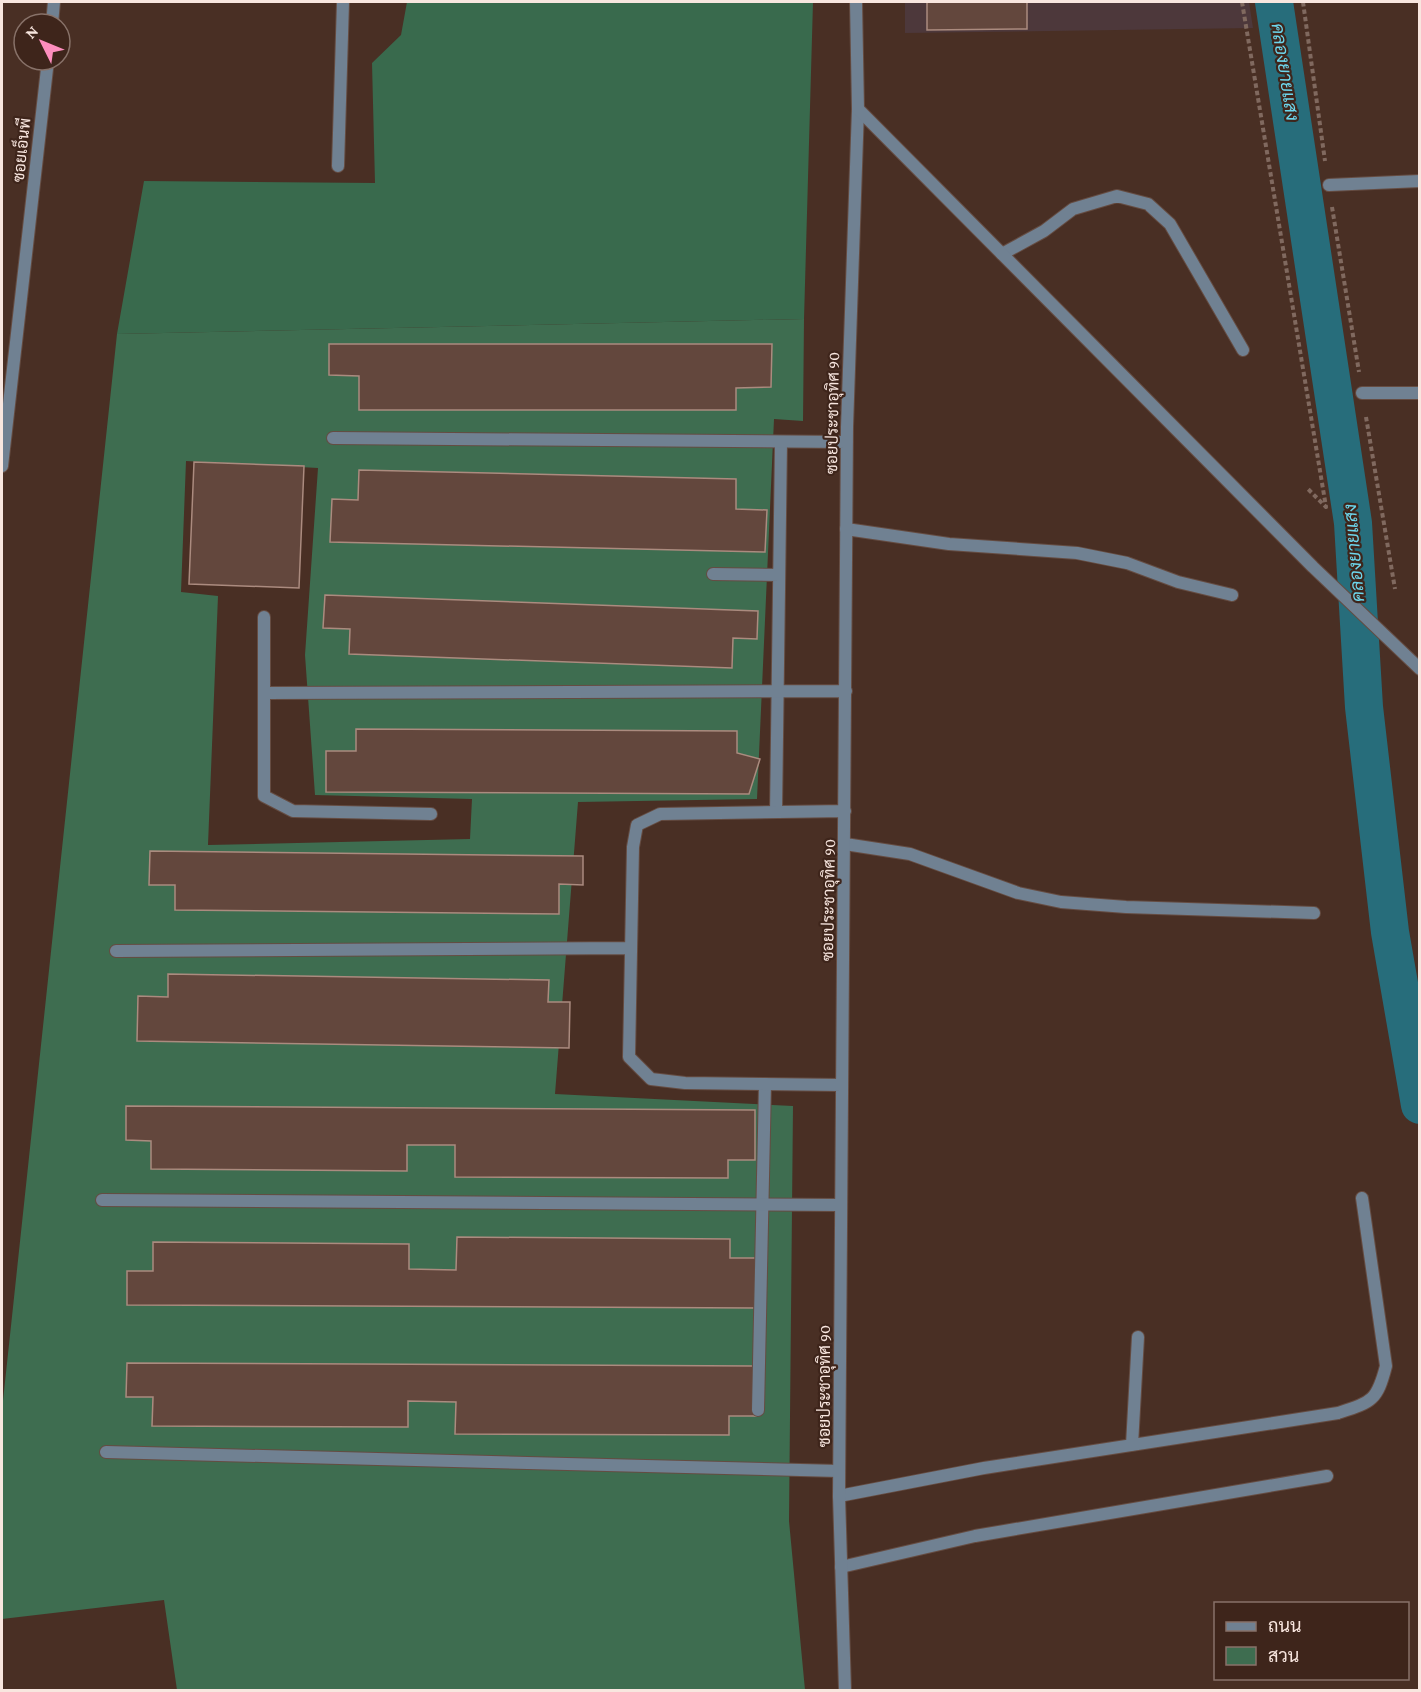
<svg xmlns="http://www.w3.org/2000/svg" width="1421" height="1692" font-family="'Crimson Pro',Sarabun,serif">
<rect width="100%" height="100%" fill="#492f24"/>
<!-- commercial -->
<path fill="#4d383b" d="M905,2h344l4,26 -348,5z"/>
<!-- green -->
<path fill="#3e6d50" fill-rule="evenodd" d="M804,319l-1,102 -29,-2 -17,380 -179,3 -23,292 238,12 -4,415 16,169h-628l-13,-90 -162,19v-209l115,-1076zM186,461l132,7 -13,187 10,140 157,4 -2,40 -262,6 10,-249 -37,-4z"/>
<!-- forest -->
<path fill="#396a4d" d="M407,2h406l-9,317 -687,15 27,-153 231,2 -3,-120 29,-28z"/>
<g fill="none" stroke-linecap="round" stroke-linejoin="round">
<!-- canal -->
<path stroke="#276d7b" stroke-width="38" d="M1274,2l79,521 11,184 26,225 30,173"/>
</g>
<!-- building -->
<path fill="#63473d" stroke="#ab8b7f" stroke-width="1.5" d="M927,2h100v27l-100,1z
M329,344h443l-1,43 -35,1v22h-377v-34l-30,-1z
M194,462l110,4 -5,122 -110,-4z
M359,470l377,9v30l31,1 -2,42 -435,-10 2,-43 26,1z
M325,595l433,16 -1,28 -24,-1 -1,30 -383,-14 1,-25 -27,-1z
M356,729l381,2v22l23,6 -11,35 -423,-2v-41h30z
M150,851l433,5v29l-24,-1v30l-384,-4v-25h-26z
M168,974l381,6 -1,22h22l-1,46 -432,-7 1,-45 30,1z
M126,1106l629,4v50h-27v18l-273,-1v-32h-48v26l-256,-2v-28l-25,-1z
M457,1237l273,2v19h27l-1,50 -629,-3v-34h26v-29l256,2v25l47,1z
M127,1363l629,3v50h-27v19l-274,-1 1,-32 -48,-1v26l-256,-1 1,-29h-27z"/>
<g fill="none" stroke-linecap="round" stroke-linejoin="round">
<defs>
<path id="service" d="M1002,254l42,-23 29,-22 44,-13 31,8 22,20 73,126
M846,529l103,15 128,9 50,10 51,19 54,13
M713,574l66,1
M776,812l5,-370
M845,844l65,10 108,39 43,9 65,5 188,6
M758,1410l7,-326
M1132,1445l6,-108
M106,1452l733,19
M839,1496l145,-28 354,-55c34,-11 39,-12 48,-47l-24,-168
M841,1567l134,-31 352,-60"/>
<path id="minor" d="M52,24l2,-22
M338,166l5,-164
M1329,185l91,-4
M1362,393h58
M333,438l514,4
M2,466l46,-406
M264,617v179l29,15 138,3
M264,693l582,-2
M116,951l515,-3
M842,1085l-157,-2 -34,-4 -22,-22 4,-210 4,-22 23,-11 185,-3
M102,1200l739,5
M845,1690l-6,-194 8,-1069 11,-318"/>
<path id="tertiary" d="M856,2l2,107 455,458 107,102"/>
</defs>
<!-- service casing -->
<use href="#service" stroke="#654c42" stroke-width="14"/>
<!-- minor casing -->
<use href="#minor" stroke="#654c42" stroke-width="14"/>
<!-- tertiary casing -->
<use href="#tertiary" stroke="#654c42" stroke-width="14"/>
<!-- path -->
<path stroke="#80695f" stroke-width="4" stroke-dasharray="4.5 3" stroke-linecap="butt" d="M1242,2l84,505 -19,-19
M1303,2l22,159
M1332,207l27,165
M1366,417l29,172"/>
<!-- service -->
<use href="#service" stroke="#708192" stroke-width="12"/>
<!-- minor -->
<use href="#minor" stroke="#708192" stroke-width="12"/>
<!-- tertiary -->
<use href="#tertiary" stroke="#708192" stroke-width="12"/>
</g>
<g text-anchor="middle" stroke-width="4.5" stroke-linejoin="round" paint-order="stroke">
<!-- street labels -->
<g font-size="16" fill="#f8e6df" stroke="#3e251b">
<text transform="translate(21 150) rotate(-84)" y="6">ซอยเอ็นพี</text>
<text transform="translate(832 413) rotate(-89)" y="6">ซอยประชาอุทิศ 90</text>
<text transform="translate(828 900) rotate(-89)" y="6">ซอยประชาอุทิศ 90</text>
<text transform="translate(824 1386) rotate(-90)" y="6">ซอยประชาอุทิศ 90</text>
</g>
<!-- water labels -->
<g font-size="18" font-style="italic" fill="#6dd6ec" stroke="#3e251b">
<text transform="translate(1285 72) rotate(81)" y="6">คลองยายแสง</text>
<text transform="translate(1354 553) rotate(-95)" y="6">คลองยายแสง</text>
</g>
</g>
<!-- border -->
<rect width="1421" height="1692" fill="none" stroke="#f8e6df" stroke-width="6"/>
<!-- legend -->
<rect x="1214" y="1602" width="195" height="78" fill="#3e251b" stroke="#887269" stroke-width="1.5"/>
<rect x="1226" y="1622" width="30" height="9" fill="#708192" stroke="#887269" stroke-width="1.5"/>
<text x="1268" y="1632" font-size="18" fill="#f8e6df">ถนน</text>
<rect x="1226" y="1647" width="30" height="18" fill="#3e6d50" stroke="#887269" stroke-width="1.5"/>
<text x="1268" y="1662" font-size="18" fill="#f8e6df">สวน</text>
<!-- north arrow -->
<g transform="translate(42 42) rotate(313)"><circle r="28" fill="#3e251b" stroke="#887269" stroke-width="1.5"/>
<path d="M0-4.5L10 22L0 15L-10 22Z" fill="#fd8ebe"/>
<text y="-9" font-size="16" font-weight="bold" text-anchor="middle" fill="#f8e6df">N</text>
</g>
</svg>
